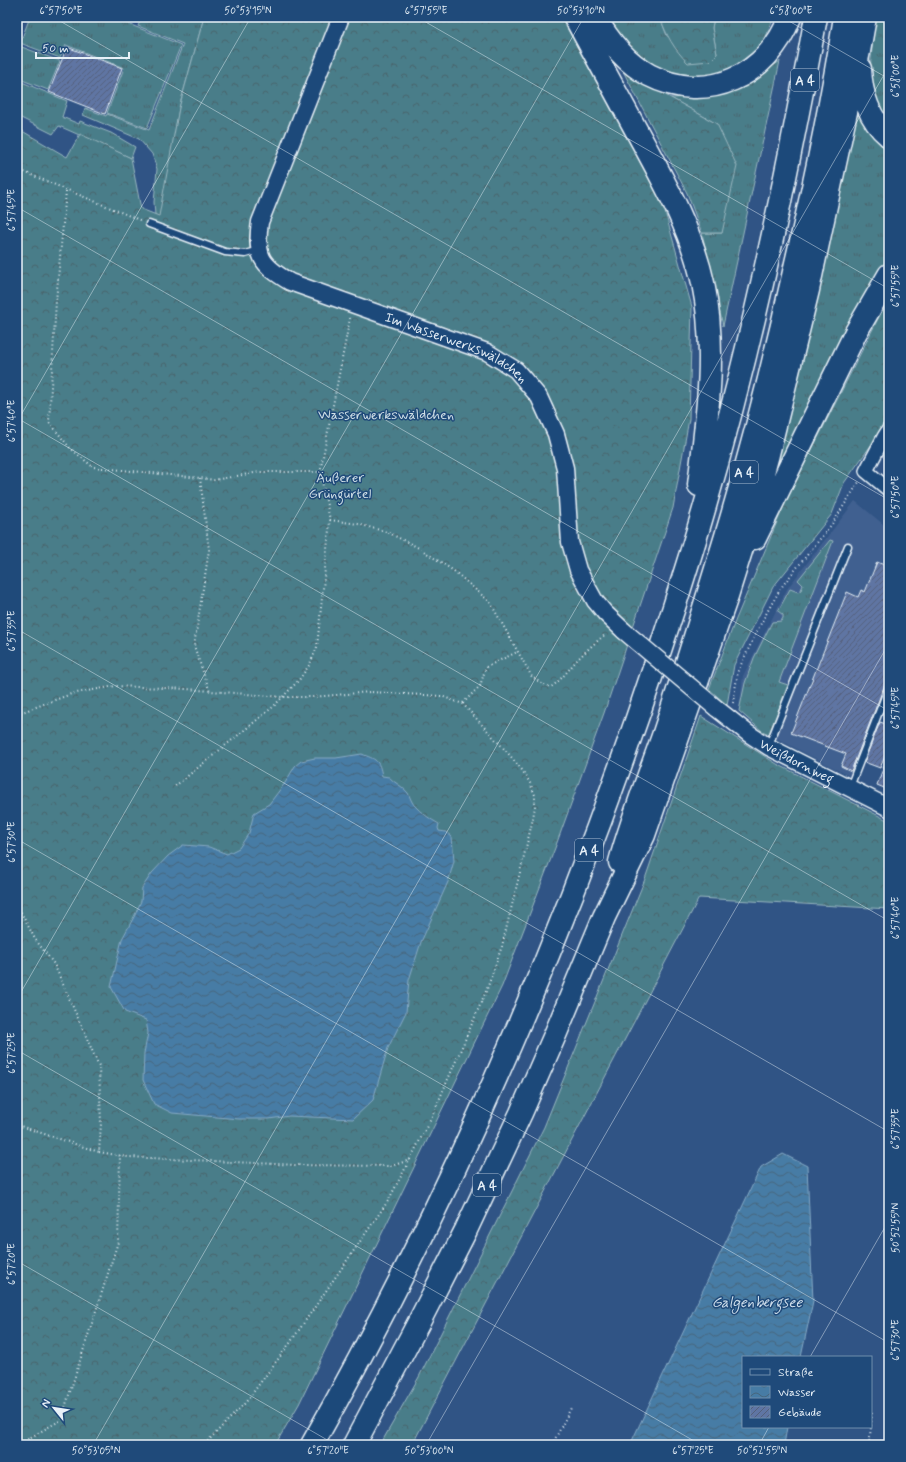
<svg xmlns="http://www.w3.org/2000/svg" width="906" height="1462" font-family="Mynerve,sans-serif">
<defs>
<pattern id="grass-tufts" width="24" height="20" patternUnits="userSpaceOnUse"><rect width="24" height="20" fill="#4a7d89"/><path d="M3 7l-1-3M5 7V3M7 7l1-3M15 17l-1-3M17 17v-4M19 17l1-3" fill="none" stroke="#48656d"/></pattern>
<pattern id="forest-crowns" width="20" height="18" patternUnits="userSpaceOnUse"><rect width="20" height="18" fill="#4a7d89"/><path d="M2 6a3 3 0 1 1 6 0M12 15a3 3 0 1 1 6 0" fill="none" stroke="#48656d"/></pattern>
<pattern id="water-waves" width="16" height="10" patternUnits="userSpaceOnUse"><rect width="16" height="10" fill="#477ca5"/><path d="M0 5q4-4 8 0t8 0" fill="none" stroke="#47657c"/></pattern>
<pattern id="building-hatch" width="6" height="6" patternUnits="userSpaceOnUse"><rect width="6" height="6" fill="#5f75a3"/><path d="M-1 1l2-2M0 6l6-6M5 7l2-2" fill="none" stroke="#54617b"/></pattern>
</defs>
<rect width="100%" height="100%" fill="#305485"/>
<filter id="ink" filterUnits="userSpaceOnUse"><feTurbulence type="fractalNoise" baseFrequency=".025" numOctaves="2"/><feDisplacementMap in="SourceGraphic" scale="8" xChannelSelector="R" yChannelSelector="G"/><feConvolveMatrix kernelMatrix="1 2 1 2 8 2 1 2 1" color-interpolation-filters="sRGB"/></filter>
<g filter="url(#ink)">
<!-- built -->
<path fill="#416190" d="M855,501l34,28v169l-32,82 -95,-49 -23,-20 4,-35 44,-87z"/>
<!-- grass -->
<path fill="url(#grass-tufts)" stroke="#99b7c0" d="M30,17h81l70,28 -34,83 -40,-15 17,-45 -58,-23 -6,13 -40,-15z
M142,17h62l-25,91 -19,109 -5,-2 -1,-13 3,-33 -5,-15 -13,-15 -56,-24 2,-7 21,8 1,-2 42,16 34,-86 -45,-18z
M607,17h53l7,19 50,18 -5,-26 2,-11h60l-11,27 -28,22 -20,8 -30,3 -33,-13 -32,-26z
M875,17h14v106l-10,-15 -10,-28z
M19,46l41,15 -12,29 -31,-12v-26z
M780,61l-57,265 -21,-93h20l-5,-109 -46,-26 35,-2 39,-10z
M17,80l50,21 -5,16 17,7 1,-3 31,12 24,14 -4,11 -72,-32 -6,8 -36,-18z
M857,107l8,20 19,17 5,3v109l-40,65 -68,141h-5z
M830,540l3,1 -54,141 9,3 -19,49 -7,-3 -23,-20 6,-28 9,-25 18,-36 9,-1 2,-3v-3l-5,-4 12,-22 8,3 3,-2 2,-5 -5,-5z"/>
<!-- forest -->
<path fill="url(#forest-crowns)" stroke="#99b7c0" d="M204,17h357l102,188 29,102 -3,112 -16,89 -69,205 -49,135 -53,138 -203,418 -24,41h-258v-1317l50,29 13,-23 51,24 10,51 18,7 20,-108z
M660,17h54l-2,11 5,26 -7,7 -22,2c-14,-14 -22,-28 -28,-46z
M623,71l94,53 20,42 -15,67h-20l-15,-40z
M889,297v123l-45,63 -12,31 -59,73 -39,78 -7,40 -18,-16 27,-70 49,-116z
M701,716l76,48 112,57v88l-190,-11 -287,547h-32l39,-68 125,-250 101,-248z"/>
<!-- water -->
<path fill="url(#water-waves)" stroke="#87abc6" d="M362,754c14,6 17,5 20,22l7,1c5,6 14,9 19,16 2,4 3,8 6,12 7,8 16,14 25,19l-1,4 1,3 7,1 6,5 2,24 -6,21 -27,60 -12,38 -3,32 -18,36 -15,52 -20,19 -64,-3 -20,3h-30l-67,-6 -18,-9 -11,-24 1,-27 4,-20 -2,-13 -21,-8 -14,-25 11,-48 13,-24 6,-14 1,-13 10,-15 16,-17 15,-11 26,2 18,7 12,-6 10,-15 5,-20 15,-9 16,-21 10,-17 6,-5 14,-3h21z
M783,1154l24,12 6,135 -12,56h-58v70h44l-3,18h-154l131,-278z"/>
<!-- building -->
<path fill="url(#building-hatch)" stroke="#e8f1f8" d="M67,47l55,21 -17,46 -56,-22z
M877,562l12,5v107l-38,97 -10,-5 5,-12 -55,-21 56,-141 11,5 3,-7 4,2z
M880,722l9,3v22l-9,21 -16,-6z
M888,755h1v35l-12,-5z"/>
<g fill="none" stroke-linecap="round" stroke-linejoin="round">
<defs>
<path id="service" d="M149,224l76,28 20,2 14,-4
M769,745l79,-199
M850,787l39,-101
M885,805l4,-11"/>
<path id="minor" d="M889,429l-5,8 -18,34 23,19"/>
<g id="tertiary">
<path id="s1" d="M341,17l-81,205c-5,34 1,43 30,60l197,70 29,18 23,27 17,37 9,34 5,74 8,28 17,31 10,12 19,18"/>
<path id="s2" d="M716,708l33,26 20,13 120,61"/>
</g>
<path id="motorway" d="M575,17c22,41 44,82 66,122 25,46 51,93 62,144 14,67 4,135 -4,202
M595,17c13,23 30,45 54,58 58,30 119,1 141,-58
M860,69c1,24 9,51 29,67
M755,538l101,-206 33,-57
M620,862c12,-43 29,-86 44,-129 22,-65 42,-131 62,-197 27,-90 50,-181 70,-273 19,-81 36,-163 49,-246
M312,1445c159,-282 284,-583 379,-892 54,-176 92,-356 125,-536
M354,1445l66,-125 46,-90 55,-117 34,-78 49,-118 40,-82 81,-233 21,-67 22,-81 40,-164 51,-239 6,-34"/>
</defs>
<!-- service casing -->
<use href="#service" stroke="#e8f1f8" stroke-width="9"/>
<!-- minor casing -->
<use href="#minor" stroke="#e8f1f8" stroke-width="16"/>
<!-- tertiary casing -->
<use href="#tertiary" stroke="#e8f1f8" stroke-width="19"/>
<!-- motorway casing -->
<use href="#motorway" stroke="#e8f1f8" stroke-width="25"/>
<!-- path -->
<path stroke="#e8f1f8" stroke-width="2" stroke-dasharray="1 3" stroke-linecap="butt" d="M17,169l125,52
M66,191l-10,110 -7,121 21,26 23,19 107,11 14,2 46,-8h60l10,48 -13,127 -7,17 -11,16 -26,27 -99,80
M320,472l30,-154
M200,478l9,72 -15,96 16,46
M330,520l28,4 29,8 32,16 35,23 36,31 42,75 12,8 7,2c12,-8 19,-20 29,-30 8,-8 17,-16 26,-23
M463,703l17,-17 6,-19 31,-15
M733,703l5,-32 21,-44 12,-22 12,-20 49,-61 27,-42
M17,714l54,-20 44,-8 72,3 95,8h31l57,-5 71,4 22,8 44,48 15,18 8,13 5,12v12l-3,16 -30,123 -15,43 -54,125 -17,34 -28,53 -98,142 -44,59 -42,43
M17,905l18,34 19,25 45,102 2,58 -2,28 -82,-27
M99,1152l29,5 169,8 94,1 19,-6
M871,1426l1,-15
M17,1445l44,-25 57,-178 2,-87
M552,1445l20,-39
M869,1445l2,-18"/>
<!-- service -->
<use href="#service" stroke="#1f4a7a" stroke-width="6"/>
<!-- minor -->
<use href="#minor" stroke="#1f4a7a" stroke-width="13"/>
<!-- tertiary -->
<use href="#tertiary" stroke="#1f4a7a" stroke-width="16"/>
<!-- motorway -->
<use href="#motorway" stroke="#1f4a7a" stroke-width="22"/>
<defs>
<path id="tertiary-bridge" d="M624,631l92,77"/>
</defs>
<!-- tertiary-bridge casing -->
<use href="#tertiary-bridge" stroke="#e8f1f8" stroke-width="19" stroke-linecap="butt"/>
<!-- tertiary-bridge -->
<use href="#tertiary-bridge" stroke="#1f4a7a" stroke-width="16"/>
</g>
</g>
<!-- ticks -->
<path fill="none" stroke="#e8f1f8" stroke-width="1" stroke-opacity="0.45" d="M53,17l836,483M417,17l472,272M782,17l107,62M17,207l872,504M17,418l872,503M17,422l234,-405M17,629l872,503M17,839l872,504M17,999l567,-982M17,1050l684,395M17,1261l319,184M810,1357l79,-137M93,1445l796,-1379M426,1445l463,-802M759,1445l10,-18"/>
<g text-anchor="middle" stroke-width="3" stroke-linejoin="round" paint-order="stroke">
<!-- shield labels -->
<g fill="#1f4a7a" stroke="#acbfd2" stroke-width="1">
<rect x="791" y="69" width="28" height="22" rx="3"/>
<rect x="730" y="461" width="28" height="22" rx="3"/>
<rect x="575" y="839" width="28" height="22" rx="3"/>
<rect x="473" y="1174" width="28" height="22" rx="3"/>
</g>
<g font-size="13" font-weight="bold" fill="#e8f1f8">
<text x="805" y="85">A 4</text>
<text x="744" y="477">A 4</text>
<text x="589" y="855">A 4</text>
<text x="487" y="1190">A 4</text>
</g>
<!-- street labels -->
<g font-size="14" fill="#e8f1f8" stroke="#1f4a7a">
<text dy="5" stroke="none"><textPath href="#s1" startOffset="474">Im Wasserwerkswäldchen</textPath></text>
<text dy="5" stroke="none"><textPath href="#s2" startOffset="97">Weißdornweg</textPath></text>
</g>
<!-- park labels -->
<g font-size="14" fill="#d0e0e7" stroke="#1f4a7a">
<text x="386" y="419">Wasserwerkswäldchen</text>
<text x="340" y="482">Äußerer<tspan x="340" dy="16">Grüngürtel</tspan></text>
</g>
<!-- water labels -->
<g font-size="15" font-style="italic" fill="#d0dfec" stroke="#1f4a7a">
<text x="757" y="1307">Galgenbergsee</text>
</g>
</g>
<!-- margin -->
<rect width="906" height="1462" fill="none" stroke="#1f4a7a" stroke-width="44"/>
<!-- legend -->
<rect x="742" y="1356" width="130" height="72" fill="#1f4a7a" stroke="#6f8dac"/>
<rect x="750" y="1369" width="20" height="6" fill="#1f4a7a" stroke="#6f8dac"/>
<text x="778" y="1376" font-size="12" fill="#e8f1f8">Straße</text>
<rect x="750" y="1386" width="20" height="12" fill="url(#water-waves)" stroke="#6f8dac"/>
<text x="778" y="1396" font-size="12" fill="#e8f1f8">Wasser</text>
<rect x="750" y="1406" width="20" height="12" fill="url(#building-hatch)" stroke="#6f8dac"/>
<text x="778" y="1416" font-size="12" fill="#e8f1f8">Gebäude</text>
<!-- north arrow -->
<g transform="translate(54 1408) rotate(300)" stroke="#1f4a7a" stroke-width="3" paint-order="stroke">
<path d="M0-3L7 15L0 10L-7 15Z" fill="#e8f1f8"/>
<text y="-6" font-size="11" font-weight="bold" text-anchor="middle" fill="#e8f1f8">N</text>
</g>
<!-- scale -->
<path d="M36 52v6h93v-6" fill="none" stroke="#e8f1f8" stroke-width="2"/>
<text x="42" y="52" font-size="12" fill="#e8f1f8" stroke="#1f4a7a" stroke-width="3" paint-order="stroke">50 m</text>
<rect x="22" y="22" width="862" height="1418" fill="none" stroke="#e8f1f8" stroke-width="1.5"/>
<g font-size="10" text-anchor="middle" fill="#e8f1f8">
<text x="61" y="14">6°57'50"E</text>
<text x="248" y="14">50°53'15"N</text>
<text x="426" y="14">6°57'55"E</text>
<text x="581" y="14">50°53'10"N</text>
<text x="791" y="14">6°58'00"E</text>
<text transform="translate(895 76) rotate(-90)" y="4">6°58'00"E</text>
<text transform="translate(11 210) rotate(-90)" y="4">6°57'45"E</text>
<text transform="translate(895 286) rotate(-90)" y="4">6°57'55"E</text>
<text transform="translate(11 421) rotate(-90)" y="4">6°57'40"E</text>
<text transform="translate(895 497) rotate(-90)" y="4">6°57'50"E</text>
<text transform="translate(11 631) rotate(-90)" y="4">6°57'35"E</text>
<text transform="translate(895 708) rotate(-90)" y="4">6°57'45"E</text>
<text transform="translate(11 842) rotate(-90)" y="4">6°57'30"E</text>
<text transform="translate(895 918) rotate(-90)" y="4">6°57'40"E</text>
<text transform="translate(11 1053) rotate(-90)" y="4">6°57'25"E</text>
<text transform="translate(895 1129) rotate(-90)" y="4">6°57'35"E</text>
<text transform="translate(895 1228) rotate(-90)" y="4">50°52'55"N</text>
<text transform="translate(11 1264) rotate(-90)" y="4">6°57'20"E</text>
<text transform="translate(895 1340) rotate(-90)" y="4">6°57'30"E</text>
<text x="96" y="1454">50°53'05"N</text>
<text x="328" y="1454">6°57'20"E</text>
<text x="429" y="1454">50°53'00"N</text>
<text x="693" y="1454">6°57'25"E</text>
<text x="762" y="1454">50°52'55"N</text>
</g>
</svg>
